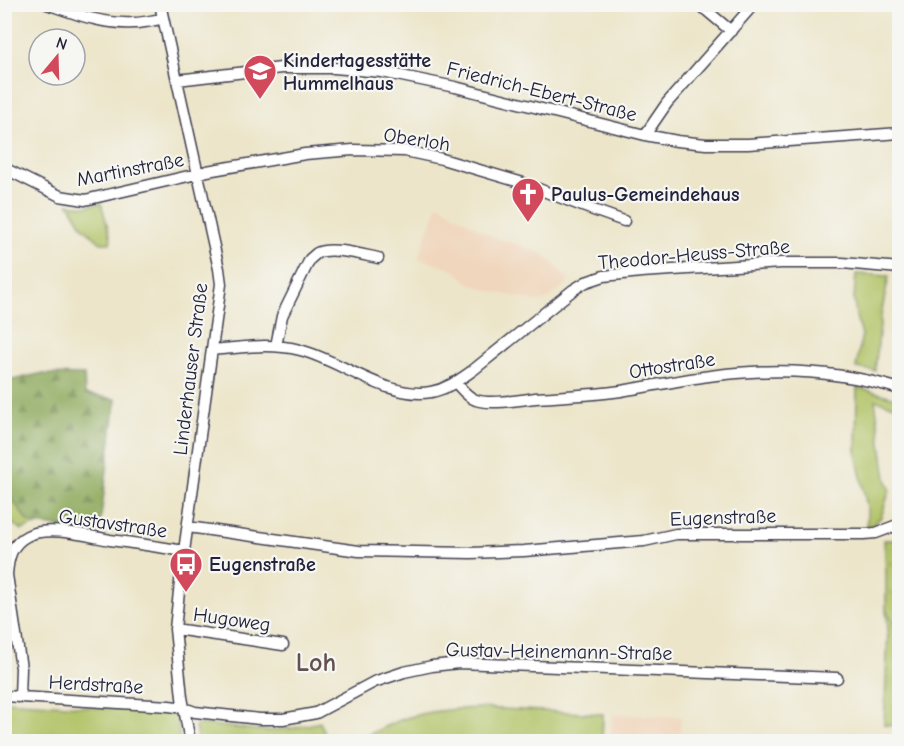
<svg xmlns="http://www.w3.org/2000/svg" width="904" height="746" font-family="'Comic Neue',sans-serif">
<defs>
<pattern id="forest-firs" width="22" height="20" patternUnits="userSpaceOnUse" patternTransform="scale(1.5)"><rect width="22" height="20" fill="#8ca85a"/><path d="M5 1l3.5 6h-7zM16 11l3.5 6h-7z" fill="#72884c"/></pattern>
<pattern id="park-tufts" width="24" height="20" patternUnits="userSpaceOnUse" patternTransform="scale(1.5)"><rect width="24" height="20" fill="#b0c265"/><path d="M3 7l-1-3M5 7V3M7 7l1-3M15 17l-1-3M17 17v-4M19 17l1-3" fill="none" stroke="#97a659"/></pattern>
</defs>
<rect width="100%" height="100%" fill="#f6f6f2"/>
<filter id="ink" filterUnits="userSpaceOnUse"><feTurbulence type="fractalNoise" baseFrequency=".0167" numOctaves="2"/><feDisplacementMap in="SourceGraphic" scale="12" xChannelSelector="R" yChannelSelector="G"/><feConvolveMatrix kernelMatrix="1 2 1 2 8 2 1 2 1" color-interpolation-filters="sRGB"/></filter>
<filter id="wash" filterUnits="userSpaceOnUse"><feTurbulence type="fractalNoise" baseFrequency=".008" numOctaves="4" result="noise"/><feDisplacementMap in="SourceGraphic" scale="24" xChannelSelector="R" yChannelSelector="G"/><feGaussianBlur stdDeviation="1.35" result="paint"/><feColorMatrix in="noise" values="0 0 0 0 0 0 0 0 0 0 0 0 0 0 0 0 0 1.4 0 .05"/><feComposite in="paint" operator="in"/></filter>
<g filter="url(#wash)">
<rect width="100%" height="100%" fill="#ece5c9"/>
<!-- built -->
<path fill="#f0d6bc" d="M438,204l51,31 53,18 28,28 -23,19 -8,2 -52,-12 -18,-7 -15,-13 -36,-12z
M612,714l69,3 -1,24h-69z"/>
<!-- green -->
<path fill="#b0c265" stroke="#697250" stroke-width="1.5" d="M101,203l10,35 -1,5h-9l-18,-16 -14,-23 17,2z
M856,274l33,2 -8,39 -6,56 -19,-3 6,-34 -6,-17 -2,-18z
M857,387l42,12v8l-24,-7 11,79 4,10 -9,28 -7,7 -7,3v-20l-11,-54z
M886,610l10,17 3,11v88l-15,-1 4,-96z
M4,701l63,4 106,9 4,4 3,23h-175z
M481,708l122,6 -1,27h-248c17,-7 34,-17 52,-23 24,-8 50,-9 75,-10z
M320,722l8,19h-130l-3,-15 4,-2 68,7 27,-3z"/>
<!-- forest -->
<path fill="url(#forest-firs)" stroke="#57654a" stroke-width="1.5" d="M39,374l45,1 1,19 31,5 -17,133 -71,-9 -23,-35 -1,-106z"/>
<!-- park -->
<path fill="url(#park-tufts)" stroke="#697250" stroke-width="1.5" d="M4,488l24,34 14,2 -10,2 -10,4 -17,-11z
M884,540h15v98l-3,-11 -10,-17v-35z"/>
</g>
<g filter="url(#ink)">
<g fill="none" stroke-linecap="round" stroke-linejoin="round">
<defs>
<path id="street" d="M47,4c29,10 57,21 87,19 10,0 19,-3 28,-4
M160,4l59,265 2,15 -40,289 -6,56 7,68 8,45
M694,4l12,6 25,21
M177,80l104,-12h53l48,4 73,15 190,48 32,6 29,3h42l152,-11
M645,135l22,-32 87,-99
M4,168l56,28 25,4 112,-26 10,-3 98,-17 48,-4 52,1 37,8 81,24 62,24 39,14
M276,346l6,-30 28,-57c0,0 7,-6 7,-6 14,-7 46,2 61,5
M212,350c29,-3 60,-7 88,0 40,10 89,50 131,42 16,-3 28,-12 41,-21l101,-81 13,-8 18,-6 37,-4 140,-9h61l58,5
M456,383c6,6 11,14 20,17 13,5 45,0 59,-2 29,-2 58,-3 86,-7 43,-7 86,-17 130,-19 51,-3 100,2 149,17
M188,527l171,24 112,2 53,-2 120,-10 32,-7h188l12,-1 24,-9
M175,629l108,16
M4,696l165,10 15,2 11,4 65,7h23l33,-6 58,-31 30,-10 28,-6 27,-3 378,15
M20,697l1,-29 -14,-93c1,-16 4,-31 20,-39 21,-11 60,0 83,4 25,3 50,7 74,11"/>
</defs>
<!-- street casing -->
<use href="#street" stroke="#403f50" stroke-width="13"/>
<!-- street -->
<use href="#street" stroke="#fff" stroke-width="10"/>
</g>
</g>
<!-- icons -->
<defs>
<symbol id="school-pin" viewBox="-11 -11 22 30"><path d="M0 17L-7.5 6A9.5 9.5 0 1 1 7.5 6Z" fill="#d1495b" stroke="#f6f6f2"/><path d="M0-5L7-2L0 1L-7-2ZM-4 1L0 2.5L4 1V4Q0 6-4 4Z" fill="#fff"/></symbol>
<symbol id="church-pin" viewBox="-11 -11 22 30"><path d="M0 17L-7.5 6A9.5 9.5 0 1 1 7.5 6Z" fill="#d1495b" stroke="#f6f6f2"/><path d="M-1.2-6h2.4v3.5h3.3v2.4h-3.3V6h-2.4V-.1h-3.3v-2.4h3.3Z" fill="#fff"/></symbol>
<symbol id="bus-pin" viewBox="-11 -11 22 30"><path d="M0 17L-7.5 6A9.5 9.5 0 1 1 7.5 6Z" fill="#d1495b" stroke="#f6f6f2"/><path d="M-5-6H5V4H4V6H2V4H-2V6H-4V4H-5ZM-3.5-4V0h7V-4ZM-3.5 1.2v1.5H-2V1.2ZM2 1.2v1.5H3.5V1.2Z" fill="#fff"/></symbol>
</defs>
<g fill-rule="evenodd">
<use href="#school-pin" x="241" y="52" width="38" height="52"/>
<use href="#church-pin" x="509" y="175" width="38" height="52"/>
<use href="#bus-pin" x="167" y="545" width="38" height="52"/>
</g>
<g text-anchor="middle" stroke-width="4.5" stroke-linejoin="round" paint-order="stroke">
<!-- poi labels -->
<g font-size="20" font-weight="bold" fill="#22223b" stroke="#f6f6f2" text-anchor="start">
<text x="283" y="67">Kindertagesstätte<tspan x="283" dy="23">Hummelhaus</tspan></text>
<text x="551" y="201">Paulus-Gemeindehaus</text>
<text x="209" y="571">Eugenstraße</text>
</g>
<!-- street labels -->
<g font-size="20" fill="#22223b" stroke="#f6f6f2">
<text transform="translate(542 91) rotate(14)" y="7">Friedrich-Ebert-Straße</text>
<text transform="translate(417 139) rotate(9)" y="7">Oberloh</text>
<text transform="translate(130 169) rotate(-11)" y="7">Martinstraße</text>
<text transform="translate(694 254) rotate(-5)" y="7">Theodor-Heuss-Straße</text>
<text transform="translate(672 365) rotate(-9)" y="7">Ottostraße</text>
<text transform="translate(190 369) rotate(-83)" y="7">Linderhauser Straße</text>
<text transform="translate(723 517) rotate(-2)" y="7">Eugenstraße</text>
<text transform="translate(113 523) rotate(8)" y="7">Gustavstraße</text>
<text transform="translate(232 619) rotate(8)" y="7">Hugoweg</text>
<text transform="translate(559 651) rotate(1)" y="7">Gustav-Heinemann-Straße</text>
<text transform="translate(96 684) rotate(3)" y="7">Herdstraße</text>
</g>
<!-- district labels -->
<g font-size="26" font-weight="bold" fill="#615150" stroke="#f6f6f2">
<text x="316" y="671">Loh</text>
</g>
</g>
<!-- margin -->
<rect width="904" height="746" fill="none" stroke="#f6f6f2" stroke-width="24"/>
<!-- north arrow -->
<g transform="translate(57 57) rotate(19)"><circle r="28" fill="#f6f6f2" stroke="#a1a1a9" stroke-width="1.5"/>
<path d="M0-4.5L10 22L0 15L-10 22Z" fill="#d1495b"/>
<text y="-9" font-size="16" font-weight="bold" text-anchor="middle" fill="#22223b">N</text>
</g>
</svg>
